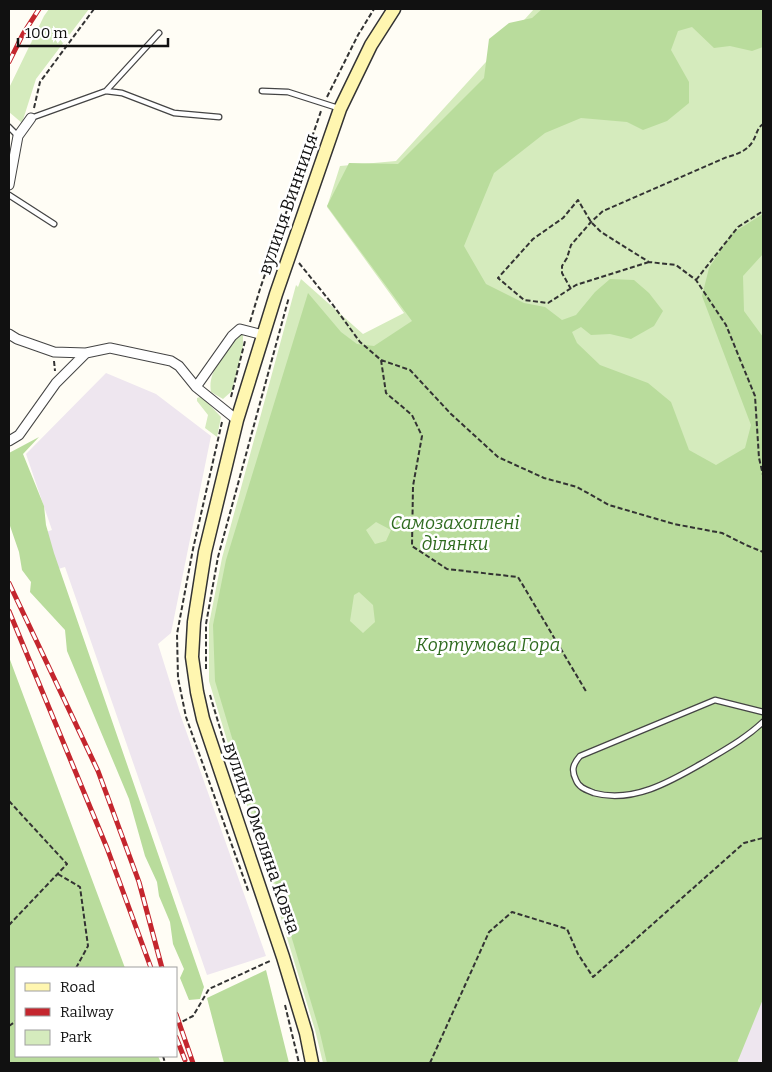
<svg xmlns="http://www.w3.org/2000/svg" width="772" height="1072" font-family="Bitter,serif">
<rect width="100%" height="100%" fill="#fffdf5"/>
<!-- industrial -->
<path fill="#eee6ef" d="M106,373l50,21 55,42 -40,197 -13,11 21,67 87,245 -59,19 -142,-408 -7,2 -12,-37 6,-2 -26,-76z
M763,950v113h-23l-24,-75z"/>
<!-- green -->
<path fill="#d5ebbd" d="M49,9h40l-53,70 -14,44 -13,-11v-24l35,-72z
M534,9h229v940l-48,38 24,76h-416l-8,-33 -106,-349v-57l13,-66 74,-273 2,2 3,-8 62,55 41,-21 -77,-106 13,-41 56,-5z
M243,334v13l-11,44 -9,8 -12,-7c-4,-20 15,-41 26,-57z
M200,397l7,5 14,15 -4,20 -12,-9 3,-13 -11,-14v-3z"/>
<!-- forest -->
<path fill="#b9dc9c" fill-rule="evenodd" d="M542,9h221v38l-11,4 -22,-5 -16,2 -22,-21 -14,4 -7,19 18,32v21l-22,18 -24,9 -16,-8 -46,-4 -36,15 -51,40 -30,73 22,38 38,19 21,4 17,13 14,-5 19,-23 15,-13 24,1 15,13 14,18 -9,15 -23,13 -21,-5 -19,1 -10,-8 -9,5 5,11 23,22 48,18 23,19 18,48 27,15 29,-17 6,-23 -49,-129 7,-28 22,-34 32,-20v40l-20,22 1,35 19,26v662l-26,64h-410l-8,-34 -104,-348 -2,-56 13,-65 82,-267 33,39 16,12 17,2 38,-25 -85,-115 22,-43 49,1 86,-86 5,-39 20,-16 23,-5zM376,522l15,8 -5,11 -11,3 -9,-14zM359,592l14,13 2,17 -12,11 -13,-12 4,-26z
M39,437l-16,17 21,52 2,19 8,28 150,434 -4,12 -11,1 -9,-22 4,-9 -11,-25 -3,-22 -11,-26 -2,-14 -12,-26 -16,-57 -62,-148 -2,-21 -35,-38 1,-10 -9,-12 -3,-18 -10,-29v-70z
M9,657l116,311h-109v88h142l3,7h-152z
M266,970l23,93h-65l-17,-65z"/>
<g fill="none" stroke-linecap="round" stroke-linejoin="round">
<defs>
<path id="service" d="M106,91l53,-58
M262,91l26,1 50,16
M31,118l75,-27 16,2 52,20 45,4
M9,127l9,9
M9,195l45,29
M763,712l-48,-12 -135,56c-7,8 -9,14 -4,24 3,8 11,10 18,13 40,11 79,-13 112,-32 20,-12 40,-23 57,-39"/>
<path id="minor" d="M9,185l9,-49 13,-18
M9,334l8,5 37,13 32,1 24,-5 61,13 8,5 17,21 41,33
M196,387l36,-51 8,-7 23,6
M9,441l10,-6 37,-52 30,-30"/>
<path id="secondary" d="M312,1063l-6,-30 -23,-76 -80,-238 -6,-27 -5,-35 2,-35 11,-70 32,-132 39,-126 64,-185 31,-64 23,-36"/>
</defs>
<!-- service casing -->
<use href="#service" stroke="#444" stroke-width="7"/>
<!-- minor casing -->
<use href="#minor" stroke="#444" stroke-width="11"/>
<!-- secondary casing -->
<use href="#secondary" stroke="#333" stroke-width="15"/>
<!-- path -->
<path stroke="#333" stroke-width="2" stroke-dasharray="5 2.5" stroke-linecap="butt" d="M327,97l31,-62 16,-26
M34,108l6,-26 54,-73
M649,262l-73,23 -28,18 -24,-3 -26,-22 35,-39 30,-21 15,-18 13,22 10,10 48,30 27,3 20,15 30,45 29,71 4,62 4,17
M299,263l34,42 27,37 21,18 5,33 26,22 10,21 -9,50 -1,60 35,23 71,8 69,116
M696,280l42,-53 25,-16
M571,289l-9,-16v-7l5,-8 4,-13 20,-23 12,-11 124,-54c11,-3 20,-6 26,-16 4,-7 4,-13 10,-17
M250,322l10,-33 61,-178
M381,360l29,10 41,44 47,43 46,21 33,9 32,18 65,19 48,9 24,12 17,7
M54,361l1,10
M231,397l14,-56
M222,422l-29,127 -16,85 1,44 8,39 63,176
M206,669v-45l12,-67 71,-260
M210,695l18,60
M9,801l58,63 -58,61
M58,874l22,13 8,59 -12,22
M285,1005l14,58
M176,1025l17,-9 16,-27 63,-29
M9,1026l7,-5
M163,1056l2,7
M430,1063l59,-131 23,-20 55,17 11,25 15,23 151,-134 19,-5"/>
<!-- service -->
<use href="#service" stroke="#fff" stroke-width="4.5"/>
<!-- minor -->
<use href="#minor" stroke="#fff" stroke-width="9"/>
<!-- secondary -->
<use href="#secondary" stroke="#fff6b0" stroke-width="12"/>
<defs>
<path id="rail" d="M9,62l14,-28 16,-25
M9,583l89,188 41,111 23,86
M9,611l98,237 44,120
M176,1014l17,49
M176,1037l9,23"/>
</defs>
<!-- rail casing -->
<use href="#rail" stroke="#c4262e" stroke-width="5"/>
<!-- rail -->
<use href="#rail" stroke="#fff" stroke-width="3" stroke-dasharray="9" stroke-linecap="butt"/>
</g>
<g text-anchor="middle" stroke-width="5" stroke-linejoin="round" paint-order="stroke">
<!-- street labels -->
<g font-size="18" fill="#111" stroke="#fff">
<text transform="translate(288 204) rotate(-71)" y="6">вулиця Винниця</text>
<text transform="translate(262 838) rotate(71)" y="6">вулиця Омеляна Ковча</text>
</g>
<!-- park labels -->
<g font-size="18" font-style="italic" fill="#2f6b1f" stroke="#fff">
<text x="455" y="529">Самозахоплені<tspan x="455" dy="21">ділянки</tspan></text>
<text x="488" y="651">Кортумова Гора</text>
</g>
</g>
<!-- border -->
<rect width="772" height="1072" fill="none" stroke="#111111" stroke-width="20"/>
<!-- legend -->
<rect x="15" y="967" width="162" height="90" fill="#ffffff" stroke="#a0a0a0"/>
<rect x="25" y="983" width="25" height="8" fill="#fff6b0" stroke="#a0a0a0"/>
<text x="60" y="992" font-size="15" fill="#111111">Road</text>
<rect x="25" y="1008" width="25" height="8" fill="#c4262e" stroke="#a0a0a0"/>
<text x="60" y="1017" font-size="15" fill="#111111">Railway</text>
<rect x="25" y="1030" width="25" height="15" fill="#d5ebbd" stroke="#a0a0a0"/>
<text x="60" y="1042" font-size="15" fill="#111111">Park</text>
<!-- scale -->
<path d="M18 38v8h150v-8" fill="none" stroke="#111111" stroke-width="2.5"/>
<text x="25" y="38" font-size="15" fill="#111111" stroke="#ffffff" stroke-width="4" paint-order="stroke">100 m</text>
</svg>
